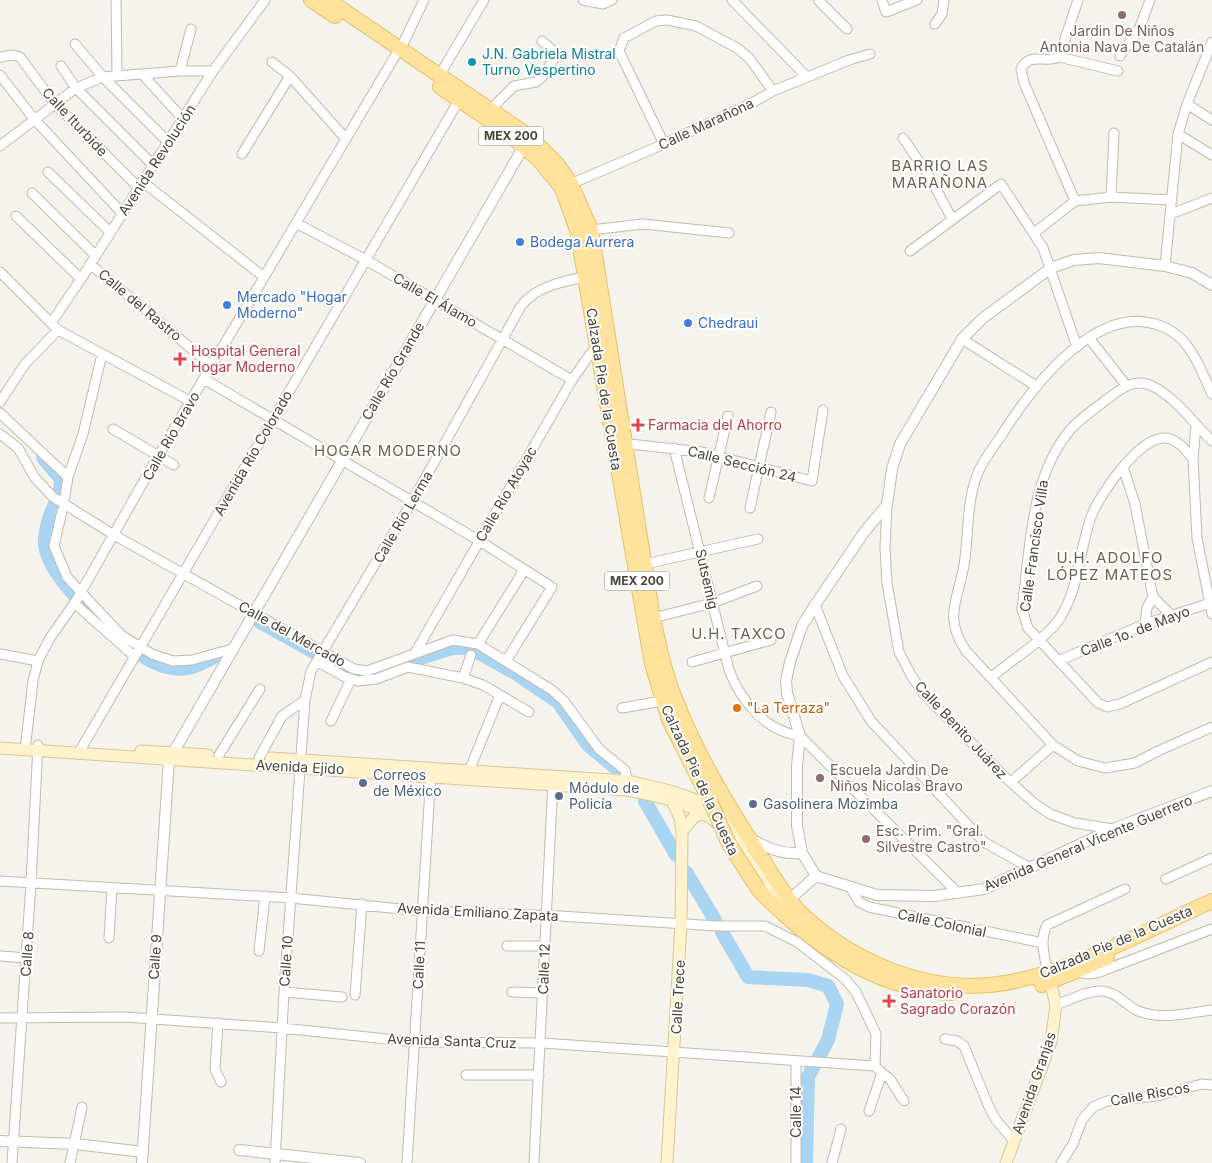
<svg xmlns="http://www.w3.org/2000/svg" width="1212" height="1163" font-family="Inter,sans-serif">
<rect width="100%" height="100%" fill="#f6f3ec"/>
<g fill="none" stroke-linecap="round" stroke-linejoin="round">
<!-- river -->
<path stroke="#a9d4f2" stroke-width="14" d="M43,458l18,21c0,20 -7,23 -12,40 -2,6 -5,19 -4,26 4,28 37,58 55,77
M260,622l95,53h12l85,-27h18l45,25 43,29 30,43 28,23
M126,644c18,14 38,28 62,24 8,-1 18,-7 26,-11
M645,801l31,54
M686,872l29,48
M722,932l26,45 60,3 20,6 9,18 -9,36 -20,37 -2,86"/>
<defs>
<path id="minor" d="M116,0l1,74
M583,0l20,4 9,-4
M732,0l75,77
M818,0l29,29
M882,0l4,12 31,-12
M935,24l7,-10 2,-14
M75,44l28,33 66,66
M401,48l23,-48
M1120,56l20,-29 10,-27
M0,57l13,-2 7,2 34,46 85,85
M1059,57l59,14
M272,62l18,14 56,63
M61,66l15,22 77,77
M180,71l11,-42
M142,74l42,46
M0,75l34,44 88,94
M439,76l45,-76
M1187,104l25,16
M491,109l23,-23 22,-4 6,-5 13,-20v-5l-13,-11
M1178,134l34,21
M903,138l28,41 21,40
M664,144l-45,-93 5,-13 32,-17 11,-1 29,6 41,22 12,10 24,33
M0,146l76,-58 27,-11 77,-6h33
M242,154l48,-78
M48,172l62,60
M143,182l121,95
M566,186l98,-42 88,-41 21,-12 76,-31 21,-6
M32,193l63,62
M1111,197l3,-64
M1075,201l-51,-118 -3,-14c9,-18 24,-5 38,-12l19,-57
M1171,214l41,-16
M16,216l65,63
M296,223l70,37 206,120
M591,230l52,-6 86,9
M1034,233l41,-32 36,-4 61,3
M910,251l91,-67 42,64 34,99
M90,264l122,102
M1165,266l13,-132 9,-30 25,-62
M0,272l58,58 132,71
M51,323l30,-44 132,-208 52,-71
M1089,338l37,47
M962,339l74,47
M204,379l274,161 74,47 -46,74
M1212,394c-10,-21 -20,-51 -41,-63 -68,-40 -139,56 -170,105 -8,12 -19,25 -24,39 -11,29 -8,60 -13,90 -6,35 -21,52 2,86l87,94 25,16 27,7 30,-5 23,-12 54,-24
M0,402l25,-38 33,-34
M0,413l68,64
M1196,425l-3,34 4,79 15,76
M113,429l61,36
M0,434l18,14 17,30 18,19 61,38 240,134 13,2 86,-31 25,4 74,46 12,11 35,48 26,21 3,15
M1212,441c-19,-18 -37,-45 -62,-56 -18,-7 -30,5 -44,15 -12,9 -25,18 -35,29 -41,47 -41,121 -49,180l6,19 70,75 9,4 13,-3 92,-42
M621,443l81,9 110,29 11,-71
M674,448l55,222c12,31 36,61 71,66l158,157
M1123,467l12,37 18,93 -6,11 -2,16
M65,497l3,-20 15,-43 19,-80
M709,498l19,-82
M887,505l-2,42 2,36 12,69 12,23 12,18 83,85 28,25 16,11 25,9 38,6
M750,508l21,-96
M62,511l-8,35 13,31 54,58 31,19 21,7 19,-1 40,-11
M645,564l113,-25
M1153,597l19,19
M74,603l60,53
M815,605l28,71 28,45 113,121 46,26
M653,618l59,-15 45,-17
M478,644l46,-74
M415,653l157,-273 19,-27 11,-3
M0,654l38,7
M1060,660l85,-36 65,-21
M317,661l26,15 15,5 18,-2 32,-12 55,11 20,7 46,27
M692,662l79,-22
M991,677c19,-15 57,-40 69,-59 19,-30 19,-65 30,-98 7,-23 48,-81 73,-82 13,-1 23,12 30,21
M463,678l8,-23
M622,708l40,-7
M331,721l20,-42
M25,750l8,-69 5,-20 12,-23 26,-37 82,-145 237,-400
M78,754l381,-654
M219,755l41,-66
M259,758l23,-42 23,-16
M467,776l33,-81
M1011,782l42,-37
M1166,879l46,-21
M0,881l291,17 130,13 139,5 157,10h48l32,16 48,37 11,13 20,42 -1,32
M851,888l8,14 10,5 174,36
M109,938l3,-50
M507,946h38
M259,951l6,-55
M0,956l27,2
M1078,972l10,2 9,-1 115,-44
M1048,974c-3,-16 -9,-34 -1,-49l78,-36
M284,992l58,5
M512,992l31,1
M355,995l7,-91
M1056,1005c14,-5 32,-15 47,-14 13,1 22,13 33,19 22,11 53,3 76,0
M0,1018l125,-1 157,11 133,14 127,1 333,23
M218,1023l-3,46 6,13
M945,1039l12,2 7,5 25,61 7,13 18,21
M882,1073l8,6 14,22
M466,1075h73
M869,1111l13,-38 -7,-7
M12,1163l19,-280 7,-138
M70,1163l12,-56
M275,1163l9,-171 21,-292 6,-29 101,-169 109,-196c17,-21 44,-25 69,-30
M407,1163l24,-391
M534,1163l19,-383
M796,1163v-102
M832,1163l9,-34
M1061,1163l12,-19 9,-24 11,-13 14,-6 50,-5 45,-12 10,1"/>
<path id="tertiary" d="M1212,285l-20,-12 -27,-7 -66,-8 -25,2 -23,8 -68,50 -21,21 -62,105 -8,25 -5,36 -22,26 -50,74 -13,21 -12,36 -4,19 1,12 13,43 -3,30v60l5,27 14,23 61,19 57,1 50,-7 129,-60 99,-38
M749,838c19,10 32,17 53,15
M790,899l26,-23
M0,1141l76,3 67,8
M239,1150l121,13
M142,1163l27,-403 355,-614"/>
<path id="secondary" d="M0,748l627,42c36,8 66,12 94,36
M141,751l67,4
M271,758l357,23c54,13 83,15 118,64
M682,831l12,-14 11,-5
M736,844l40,52 7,14
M667,1163l14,-239 1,-93 -2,-13 -8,-17
M1006,1163l45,-121 5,-37 -8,-31"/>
<path id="primary" d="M311,0l24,16
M328,0l201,136 29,29 13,19 20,46 62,388c6,28 12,57 23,83 21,54 51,104 82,151 14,22 27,46 46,64 49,45 118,75 186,69 72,-7 155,-54 222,-84
M440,87l65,44 33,28 24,29 15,42 75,434 17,56 41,81
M758,889c51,53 117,101 193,104
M1042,985l65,-27"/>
</defs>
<!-- minor casing -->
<use href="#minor" stroke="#c2bbae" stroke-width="11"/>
<!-- tertiary casing -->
<use href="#tertiary" stroke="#c2bbae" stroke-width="12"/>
<!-- secondary casing -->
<use href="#secondary" stroke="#d6c79b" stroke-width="13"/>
<!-- primary casing -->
<use href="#primary" stroke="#e6c16a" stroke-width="16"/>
<!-- minor -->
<use href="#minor" stroke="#fff" stroke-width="9"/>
<!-- tertiary -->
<use href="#tertiary" stroke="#fff" stroke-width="10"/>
<!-- secondary -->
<use href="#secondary" stroke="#fff3cd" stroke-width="11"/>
<!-- primary -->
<use href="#primary" stroke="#ffe39c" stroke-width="14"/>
<defs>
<path id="primary-bridge" d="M710,801l19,43 29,45"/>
</defs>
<!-- primary-bridge casing -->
<use href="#primary-bridge" stroke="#e6c16a" stroke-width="16" stroke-linecap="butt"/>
<!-- primary-bridge -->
<use href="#primary-bridge" stroke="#ffe39c" stroke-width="14"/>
</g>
<!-- markers -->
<g fill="#8d6e63" stroke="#fff" stroke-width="2">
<circle cx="1122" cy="15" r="5"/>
<circle cx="820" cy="778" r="5"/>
<circle cx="866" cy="839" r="5"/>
</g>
<circle fill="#0f9aa8" stroke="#fff" stroke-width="2" cx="472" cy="62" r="5"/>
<g fill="#3f7fe0" stroke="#fff" stroke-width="2">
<circle cx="520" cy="242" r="5"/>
<circle cx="227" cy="305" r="5"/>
<circle cx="688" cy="323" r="5"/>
</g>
<g fill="#e0444e" stroke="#fff" stroke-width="2">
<path d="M177.5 351.5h5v5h5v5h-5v5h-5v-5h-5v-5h5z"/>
<path d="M635.5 417.5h5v5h5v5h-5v5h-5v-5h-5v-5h5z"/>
<path d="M886.5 993.5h5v5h5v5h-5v5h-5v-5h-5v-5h5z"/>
</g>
<circle fill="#e8710a" stroke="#fff" stroke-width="2" cx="737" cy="708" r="5"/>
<g fill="#5c6f8a" stroke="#fff" stroke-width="2">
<circle cx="363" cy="783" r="5"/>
<circle cx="559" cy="796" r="5"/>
<circle cx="753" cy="804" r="5"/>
</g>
<g text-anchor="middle" stroke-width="4" stroke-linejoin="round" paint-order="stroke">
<!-- shield labels -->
<g fill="#fff" stroke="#817c74" stroke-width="1">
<rect x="478.5" y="126.5" width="65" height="19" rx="4"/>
<rect x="604.5" y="571.5" width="65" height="19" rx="4"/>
</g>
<g font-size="12" font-weight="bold" fill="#4b4439">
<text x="511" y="140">MEX 200</text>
<text x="637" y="585">MEX 200</text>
</g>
<!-- education labels -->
<g font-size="14" fill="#785e54" stroke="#fff" text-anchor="start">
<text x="1122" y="36" text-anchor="middle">Jardin De Niños<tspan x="1122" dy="16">Antonia Nava De Catalán</tspan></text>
<text x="830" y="775">Escuela Jardin De<tspan x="830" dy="16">Niños Nicolas Bravo</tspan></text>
<text x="876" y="836">Esc. Prim. "Gral.<tspan x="876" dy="16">Silvestre Castro"</tspan></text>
</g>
<!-- culture labels -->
<g font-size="14" fill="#0d838f" stroke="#fff" text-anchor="start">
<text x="482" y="59">J.N. Gabriela Mistral<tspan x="482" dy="16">Turno Vespertino</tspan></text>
</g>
<!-- street labels -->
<g font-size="14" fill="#4b4439" stroke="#fff">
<text transform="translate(75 122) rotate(47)" y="5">Calle Iturbide</text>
<text transform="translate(706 124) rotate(-25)" y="5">Calle Marañona</text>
<text transform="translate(157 160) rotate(-57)" y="5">Avenida Revolución</text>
<text transform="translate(435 300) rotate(30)" y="5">Calle El Álamo</text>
<text transform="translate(140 305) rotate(40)" y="5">Calle del Rastro</text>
<text transform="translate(393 371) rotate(-60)" y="5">Calle Río Grande</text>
<text transform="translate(604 389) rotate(81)" y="5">Calzada Pie de la Cuesta</text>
<text transform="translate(171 436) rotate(-60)" y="5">Calle Río Bravo</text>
<text transform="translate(253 453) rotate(-60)" y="5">Avenida Río Colorado</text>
<text transform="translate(742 464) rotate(14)" y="5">Calle Sección 24</text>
<text transform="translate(506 494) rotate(-60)" y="5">Calle Río Atoyac</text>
<text transform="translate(403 517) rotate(-60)" y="5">Calle Río Lerma</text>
<text transform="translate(1034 546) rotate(-82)" y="5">Calle Francisco Villa</text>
<text transform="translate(707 579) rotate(77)" y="5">Sutsemig</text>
<text transform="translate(1135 631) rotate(-21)" y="5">Calle 1o. de Mayo</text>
<text transform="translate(292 634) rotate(29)" y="5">Calle del Mercado</text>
<text transform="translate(961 730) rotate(47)" y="5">Calle Benito Juárez</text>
<text transform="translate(300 767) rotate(3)" y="5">Avenida Ejido</text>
<text transform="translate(700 780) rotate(65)" y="5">Calzada Pie de la Cuesta</text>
<text transform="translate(1088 843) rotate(-23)" y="5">Avenida General Vicente Guerrero</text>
<text transform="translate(478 912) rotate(3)" y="5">Avenida Emiliano Zapata</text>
<text transform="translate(942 923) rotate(12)" y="5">Calle Colonial</text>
<text transform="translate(1116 942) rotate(-23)" y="5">Calzada Pie de la Cuesta</text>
<text transform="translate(27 954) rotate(-86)" y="5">Calle 8</text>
<text transform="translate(155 957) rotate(-86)" y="5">Calle 9</text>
<text transform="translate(286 961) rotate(-86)" y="5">Calle 10</text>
<text transform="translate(419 965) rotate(-87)" y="5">Calle 11</text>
<text transform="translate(544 969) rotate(-88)" y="5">Calle 12</text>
<text transform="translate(678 997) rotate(-87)" y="5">Calle Trece</text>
<text transform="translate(452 1041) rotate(2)" y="5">Avenida Santa Cruz</text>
<text transform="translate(1034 1083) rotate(-71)" y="5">Avenida Granjas</text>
<text transform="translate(1150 1094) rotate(-10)" y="5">Calle Riscos</text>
<text transform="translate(796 1112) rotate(-90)" y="5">Calle 14</text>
</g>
<!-- shop labels -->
<g font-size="14" fill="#366cbe" stroke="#fff" text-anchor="start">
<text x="530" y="247">Bodega Aurrera</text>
<text x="237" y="302">Mercado "Hogar<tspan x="237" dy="16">Moderno"</tspan></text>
<text x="698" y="328">Chedraui</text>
</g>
<!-- health labels -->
<g font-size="14" fill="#be3a42" stroke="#fff" text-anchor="start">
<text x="191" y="356">Hospital General<tspan x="191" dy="16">Hogar Moderno</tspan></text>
<text x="648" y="430">Farmacia del Ahorro</text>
<text x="900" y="998">Sanatorio<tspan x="900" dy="16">Sagrado Corazón</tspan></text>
</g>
<!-- food labels -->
<g font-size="14" fill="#c56008" stroke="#fff" text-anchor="start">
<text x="747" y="713">"La Terraza"</text>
</g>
<!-- service labels -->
<g font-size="14" fill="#4e5e75" stroke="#fff" text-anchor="start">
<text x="373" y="780">Correos<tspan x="373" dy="16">de México</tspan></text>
<text x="569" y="793">Módulo de<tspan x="569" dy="16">Policía</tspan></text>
<text x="763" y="809">Gasolinera Mozimba</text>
</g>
<!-- neighbourhood labels -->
<g font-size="15" letter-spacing="1" fill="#6e6250" stroke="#fff">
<text x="940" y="171">BARRIO LAS<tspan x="940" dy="17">MARAÑONA</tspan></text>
<text x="388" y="456">HOGAR MODERNO</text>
<text x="1110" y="563">U.H. ADOLFO<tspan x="1110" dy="17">LÓPEZ MATEOS</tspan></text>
<text x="739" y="639">U.H. TAXCO</text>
</g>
</g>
</svg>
